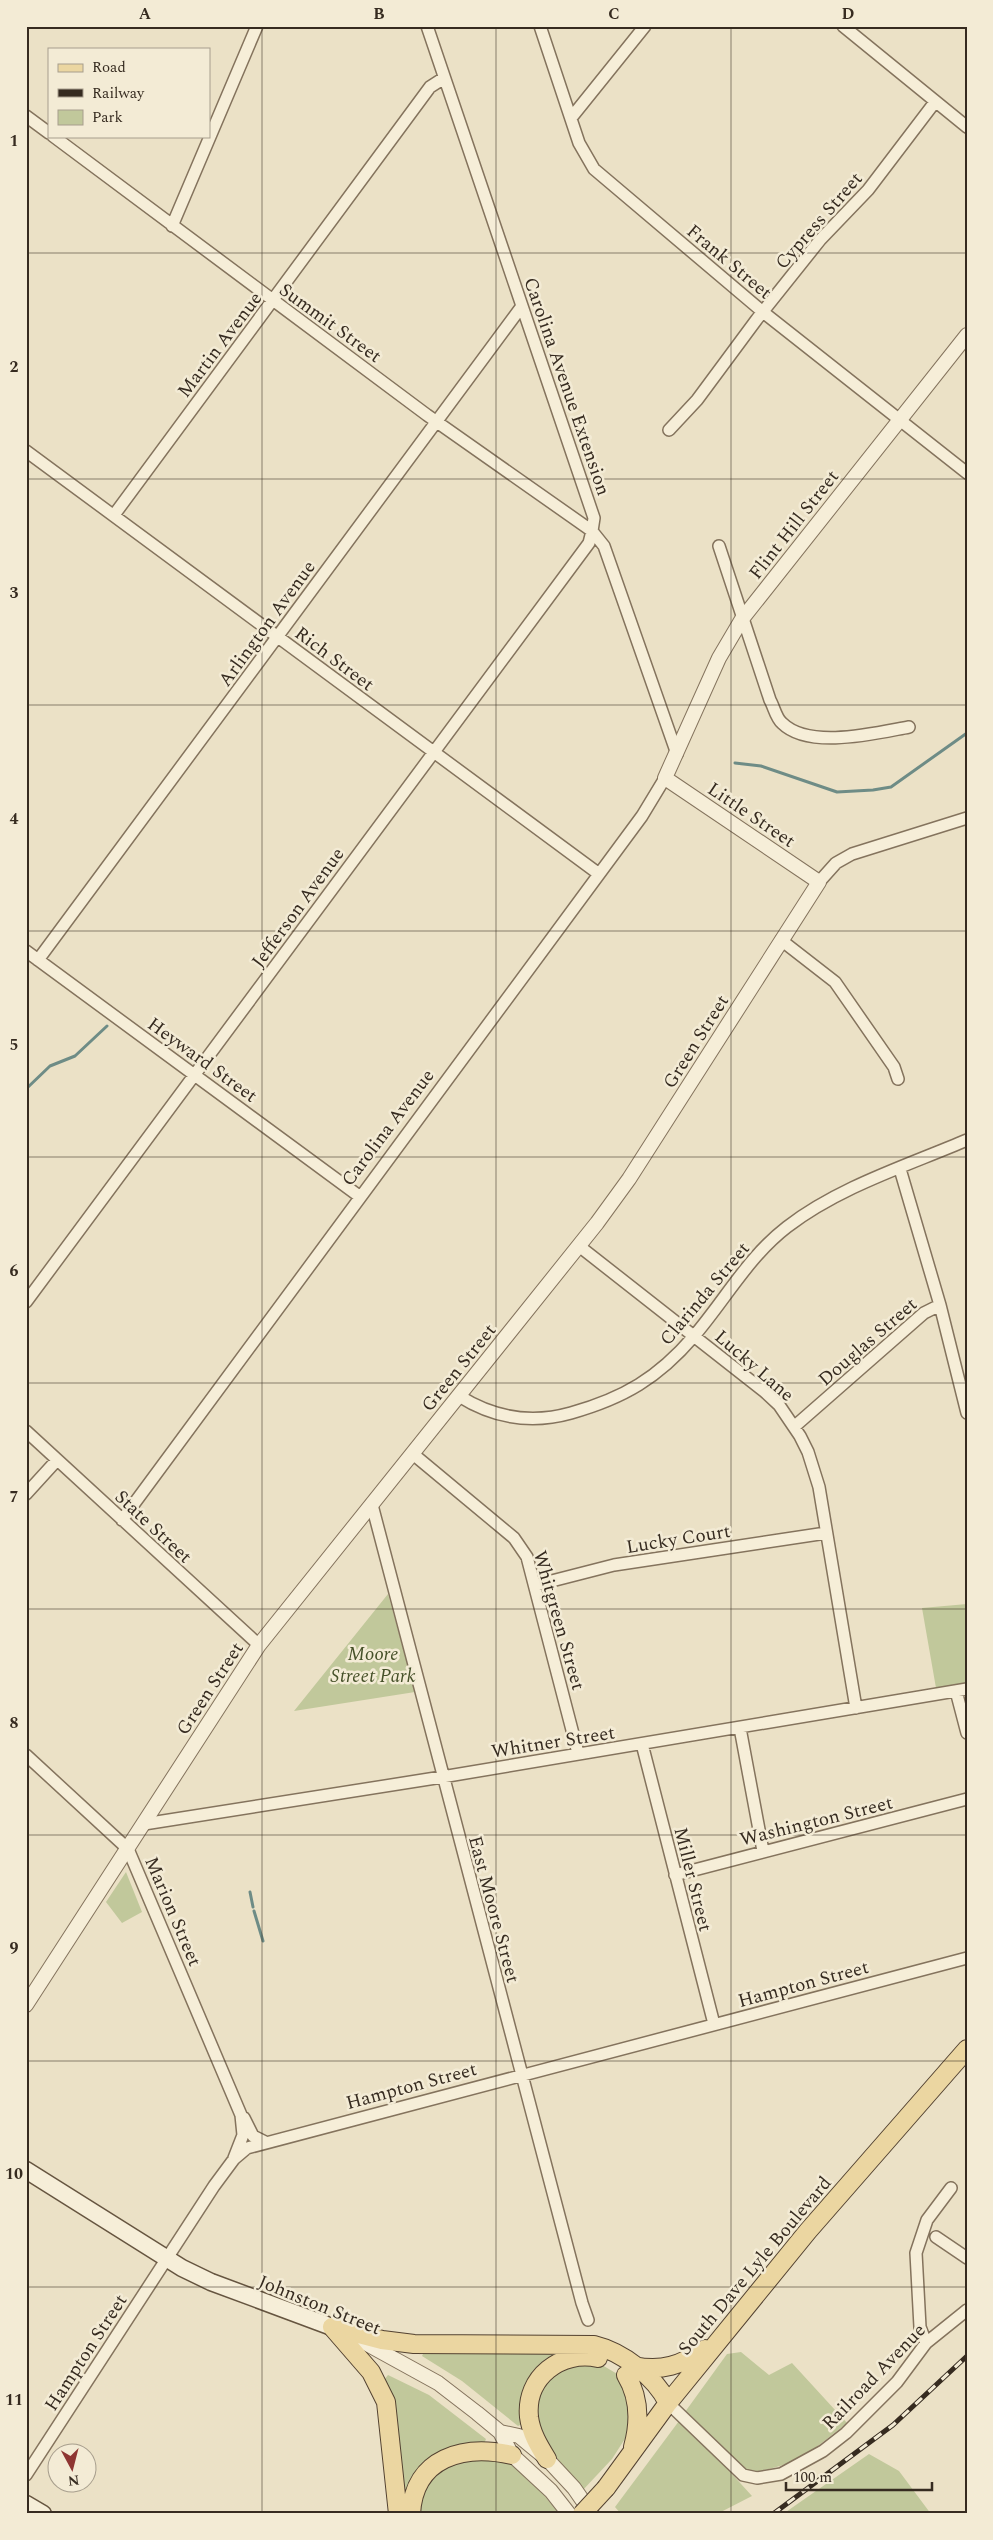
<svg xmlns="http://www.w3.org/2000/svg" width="993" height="2540" font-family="Spectral,serif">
<rect width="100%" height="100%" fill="#ebe1c6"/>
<!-- green -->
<path fill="#c1c89b" d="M388,1594l27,98 -121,19z
M967,1604v79l-31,5 -14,-80z
M126,1872l16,40 -20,11 -16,-21z
M558,2349l1,6 -35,68 -6,3 -56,-45 -40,-25 3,-6z
M741,2352l28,23 23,-12 55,60c-34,27 -53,45 -98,49l-64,-60 42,-58z
M571,2365h31l17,10 11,18 -2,41 -16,25 -30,32 -33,-39 -14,-41 7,-28z
M388,2375l41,20 57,44 -2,5 -17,2 -59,48 -6,-1 -18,-113z
M679,2421l9,5 64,70 -35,18h-96l-6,-7z
M869,2454l30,17 32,43h-148z
M460,2458c14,1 34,-2 47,3 18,7 39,37 52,52l-142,1 12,-37z"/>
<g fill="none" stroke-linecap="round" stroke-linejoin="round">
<!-- stream -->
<path stroke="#6e8c86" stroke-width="3" d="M735,763l26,3 76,26 36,-2 18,-3 76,-54
M26,1089l24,-23 25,-10 32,-30
M250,1892l3,15
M254,1911l9,30"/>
<defs>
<path id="minor" d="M427,26l167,492 -2,13 12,15 73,208
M540,26l39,117 15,26 169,143 204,161
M843,26l124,101
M26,116l23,17
M571,118l74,-92
M172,226l85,-200
M669,430l28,-30 60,-81 63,-79 48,-50 67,-88
M26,451l573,423
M114,515l316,-428 14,-9
M719,546l51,154c4,7 6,18 12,23 27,27 94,10 127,4
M819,882l17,-19 16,-9 115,-36
M781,940l54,42 59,85 4,12
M26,951l333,245
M38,960l484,-654
M900,1169l40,136 27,108
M579,1246l186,146 14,13 21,31 8,16 11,35 37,221
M26,1302l563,-759 3,-12 -165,-116 -374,-279
M459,1396c35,22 73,28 112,17 53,-15 87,-35 123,-77 31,-36 54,-79 93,-109 52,-40 119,-61 180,-87
M795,1426l129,-113 16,-8
M26,1431l233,214
M413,1454l101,84 13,19 51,196
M26,1494l31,-34
M372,1505l210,798 6,17
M122,1520l520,-704 23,-38
M536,1585l78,-20 212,-32
M956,1691l11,42
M740,1728l23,123
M642,1744l72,280
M26,1755l102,94 113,266 2,20 -9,23
M144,1824l298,-47 525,-88
M675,1875l292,-76
M244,2118l9,18 12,6
M936,2237l31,21
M926,2343l-6,-16 -4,-74 11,-33 24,-32
M668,2403l75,72 14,3 24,-4 42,-23 23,-18 51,-51 29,-39 41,-33
M26,2475l188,-289 20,-27 13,-11 720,-190"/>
<path id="tertiary" d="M26,2005l233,-360 338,-422 32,-44 190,-297 -154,-104 54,-120 23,-39 225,-284
M358,2339l80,44 39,30 23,19 12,23 39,36 18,23
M500,2432l19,4 28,23 27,29 18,26"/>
<path id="secondary" d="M26,2170l156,98 29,14 121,45
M26,2504l17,10"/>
<path id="primary" d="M332,2327l50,13 32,4 180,1c29,7 61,32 74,58
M332,2327l39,45 15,30 12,112
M634,2366c28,6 47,-1 71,-17
M626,2375c14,23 14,47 7,72
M547,2459c-8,-13 -16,-26 -18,-42 -4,-40 32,-67 69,-59
M606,2488l62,-85 140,-172 159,-182
M411,2514c3,-57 53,-70 101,-59"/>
</defs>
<!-- minor casing -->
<use href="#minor" stroke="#84735d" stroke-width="14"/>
<!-- tertiary casing -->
<use href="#tertiary" stroke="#84735d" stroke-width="16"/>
<!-- secondary casing -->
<use href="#secondary" stroke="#665540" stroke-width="19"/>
<!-- primary casing -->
<use href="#primary" stroke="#534231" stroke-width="20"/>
<!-- minor -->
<use href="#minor" stroke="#f6eed8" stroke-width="11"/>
<!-- tertiary -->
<use href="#tertiary" stroke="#f6eed8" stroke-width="14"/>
<!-- secondary -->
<use href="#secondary" stroke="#f6eed8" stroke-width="16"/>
<!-- primary -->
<use href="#primary" stroke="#ebd6a1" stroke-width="18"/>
<defs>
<path id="rail" d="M773,2514l120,-89 74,-69"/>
</defs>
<!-- rail casing -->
<use href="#rail" stroke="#362b20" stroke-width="5"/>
<!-- rail -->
<use href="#rail" stroke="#f3ebd5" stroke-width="3" stroke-dasharray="9" stroke-linecap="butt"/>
<defs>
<path id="primary-bridge" d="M582,2514l24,-26"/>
</defs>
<!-- primary-bridge casing -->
<use href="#primary-bridge" stroke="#534231" stroke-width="20" stroke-linecap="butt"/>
<!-- primary-bridge -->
<use href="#primary-bridge" stroke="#ebd6a1" stroke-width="18"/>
</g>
<!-- grid -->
<path fill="none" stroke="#362b20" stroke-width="1" stroke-opacity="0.55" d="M262,26v2488M496,26v2488M731,26v2488M26,253h941M26,479h941M26,705h941M26,931h941M26,1157h941M26,1383h941M26,1609h941M26,1835h941M26,2061h941M26,2287h941"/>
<g text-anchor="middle" stroke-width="5" stroke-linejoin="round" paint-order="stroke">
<!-- street labels -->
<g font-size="19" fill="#362b20" stroke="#f3ebd5">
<text transform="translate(818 220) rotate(-49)" y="7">Cypress Street</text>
<text transform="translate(730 261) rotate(40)" y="7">Frank Street</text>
<text transform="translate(331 322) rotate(36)" y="7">Summit Street</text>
<text transform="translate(219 344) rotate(-53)" y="7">Martin Avenue</text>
<text transform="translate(568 386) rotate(71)" y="7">Carolina Avenue Extension</text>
<text transform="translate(793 524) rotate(-52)" y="7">Flint Hill Street</text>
<text transform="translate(266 623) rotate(-54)" y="7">Arlington Avenue</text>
<text transform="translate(335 658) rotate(37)" y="7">Rich Street</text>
<text transform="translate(752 814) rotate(34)" y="7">Little Street</text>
<text transform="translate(297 907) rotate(-54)" y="7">Jefferson Avenue</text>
<text transform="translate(695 1041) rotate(-58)" y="7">Green Street</text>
<text transform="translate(203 1059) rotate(36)" y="7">Heyward Street</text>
<text transform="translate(387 1127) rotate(-53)" y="7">Carolina Avenue</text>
<text transform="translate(704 1293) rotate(-50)" y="7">Clarinda Street</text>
<text transform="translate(867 1341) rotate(-41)" y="7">Douglas Street</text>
<text transform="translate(755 1365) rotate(41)" y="7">Lucky Lane</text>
<text transform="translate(458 1367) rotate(-51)" y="7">Green Street</text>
<text transform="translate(154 1526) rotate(43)" y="7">State Street</text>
<text transform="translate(678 1538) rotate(-9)" y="7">Lucky Court</text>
<text transform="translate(560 1620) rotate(74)" y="7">Whitgreen Street</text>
<text transform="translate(209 1688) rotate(-57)" y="7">Green Street</text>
<text transform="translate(553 1741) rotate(-9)" y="7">Whitner Street</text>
<text transform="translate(816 1820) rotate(-14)" y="7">Washington Street</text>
<text transform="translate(694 1879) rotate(76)" y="7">Miller Street</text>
<text transform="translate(495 1909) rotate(75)" y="7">East Moore Street</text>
<text transform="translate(174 1911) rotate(67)" y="7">Marion Street</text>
<text transform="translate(803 1983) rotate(-15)" y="7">Hampton Street</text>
<text transform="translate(411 2085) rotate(-15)" y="7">Hampton Street</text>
<text transform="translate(754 2265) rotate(-50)" y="7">South Dave Lyle Boulevard</text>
<text transform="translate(320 2304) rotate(22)" y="7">Johnston Street</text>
<text transform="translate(85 2352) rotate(-57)" y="7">Hampton Street</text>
<text transform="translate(873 2376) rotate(-46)" y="7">Railroad Avenue</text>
</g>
<!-- park labels -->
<g font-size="19" font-style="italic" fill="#455028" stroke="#f3ebd5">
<text x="373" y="1660">Moore<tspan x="373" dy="22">Street Park</tspan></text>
</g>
</g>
<!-- border -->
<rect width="993" height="2540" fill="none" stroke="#f3ebd5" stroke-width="55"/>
<!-- legend -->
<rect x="48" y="48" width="162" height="90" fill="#f3ebd5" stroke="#a79e8d"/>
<rect x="58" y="64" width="25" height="8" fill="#ebd6a1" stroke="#a79e8d"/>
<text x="92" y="72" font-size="15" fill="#362b20">Road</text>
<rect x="58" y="89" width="25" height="8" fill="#362b20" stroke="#a79e8d"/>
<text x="92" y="98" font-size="15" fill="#362b20">Railway</text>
<rect x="58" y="110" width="25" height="15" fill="#c1c89b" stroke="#a79e8d"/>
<text x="92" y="122" font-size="15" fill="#362b20">Park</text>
<!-- north arrow -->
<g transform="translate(72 2468) rotate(173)"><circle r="24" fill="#f3ebd5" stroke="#a79e8d"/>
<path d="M0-4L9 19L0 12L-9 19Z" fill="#8e3532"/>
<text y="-8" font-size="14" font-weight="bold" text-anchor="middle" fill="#362b20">N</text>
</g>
<!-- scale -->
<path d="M786 2482v8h146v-8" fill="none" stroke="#362b20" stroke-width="2.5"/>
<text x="793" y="2482" font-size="15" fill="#362b20" stroke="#f3ebd5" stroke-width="4" paint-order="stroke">100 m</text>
<rect x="28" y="28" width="938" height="2484" fill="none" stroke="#362b20" stroke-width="2"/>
<g font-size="16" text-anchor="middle" font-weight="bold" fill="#362b20">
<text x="145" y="19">A</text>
<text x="379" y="19">B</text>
<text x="614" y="19">C</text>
<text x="848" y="19">D</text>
<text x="14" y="146">1</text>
<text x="14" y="372">2</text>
<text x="14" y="598">3</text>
<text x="14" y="824">4</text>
<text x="14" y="1050">5</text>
<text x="14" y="1276">6</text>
<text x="14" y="1502">7</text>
<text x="14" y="1728">8</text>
<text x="14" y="1953">9</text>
<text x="14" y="2179">10</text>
<text x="14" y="2405">11</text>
</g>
</svg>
